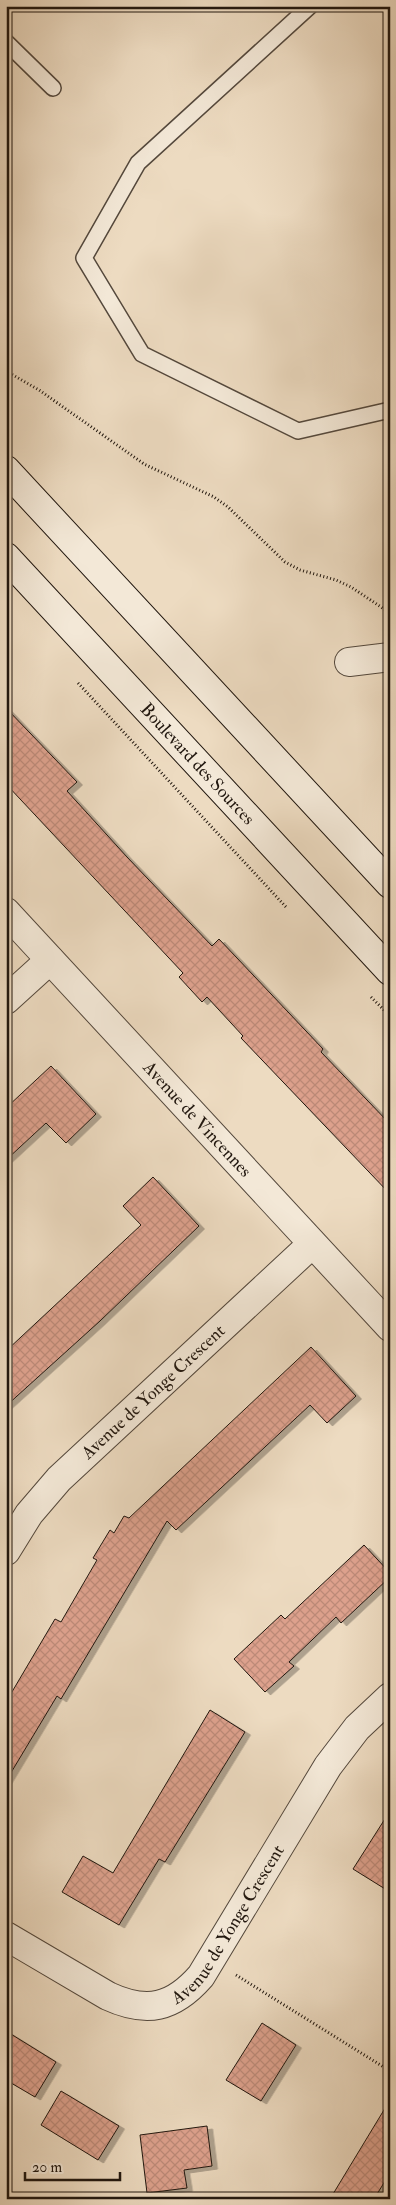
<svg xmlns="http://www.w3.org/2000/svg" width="396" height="2205" font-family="'IM FELL Double Pica',serif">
<defs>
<pattern id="building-cross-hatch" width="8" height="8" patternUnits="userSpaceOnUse" patternTransform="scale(1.25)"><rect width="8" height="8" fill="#dda18d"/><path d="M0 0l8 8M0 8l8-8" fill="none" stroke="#bd8a78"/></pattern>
<filter id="shadow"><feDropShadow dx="5.5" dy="3" stdDeviation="0" flood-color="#0004"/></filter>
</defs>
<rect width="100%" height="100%" fill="#eddbc1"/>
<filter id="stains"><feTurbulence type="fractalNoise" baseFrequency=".004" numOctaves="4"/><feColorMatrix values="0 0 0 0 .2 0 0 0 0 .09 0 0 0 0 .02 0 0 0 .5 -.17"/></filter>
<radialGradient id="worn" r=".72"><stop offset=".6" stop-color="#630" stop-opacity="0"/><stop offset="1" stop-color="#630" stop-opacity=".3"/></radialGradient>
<!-- building -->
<path fill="url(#building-cross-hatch)" stroke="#21170f" filter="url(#shadow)" d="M6,708l71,74 -10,9 60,66 85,89 7,-7 104,110 -2,3 69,72v70l-149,-156 2,-2 -36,-39 -5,5 -23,-25 4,-4 -177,-189z
M51,1066l45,48 -30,29 -20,-20 -40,37v-52z
M153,1177l46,49 -99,95 -94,85v-55l135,-126 -18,-19z
M311,1347l45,49 -29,27 -17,-18 -134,125 -9,-9 -106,178 -4,-3 -51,85v-79l49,-83 6,3 36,-62 -4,-2 17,-28 4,3 10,-17 5,2z
M364,1545l26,28v4l-49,46 -5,-6 -47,45 5,4 -29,26 -31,-33 47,-44 4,4z
M210,1710l35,22 -80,130 -6,-3 -40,66 -57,-33 21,-36 30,17z
M390,1811v81l-37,-23z
M262,2023l34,22 -35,56 -35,-21z
M6,2031l50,31 -21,35 -29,-17z
M61,2091l58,35 -21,34 -57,-35z
M390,2100v73l-16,26h-44z
M207,2126l5,40 -28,4 3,18 -40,5 -7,-58z"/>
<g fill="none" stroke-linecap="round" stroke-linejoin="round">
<defs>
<path id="service" d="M310,6l-172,157 -54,95 58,96 156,77 92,-21
M6,42l47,46"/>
<g id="minor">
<path d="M349,662l41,-5"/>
<path id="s1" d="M6,912l384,415"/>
<path d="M6,1000l44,-40"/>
<path id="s2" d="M6,1551l23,-37 30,-35 253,-235"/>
<path id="s3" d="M6,1936l102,60c39,18 65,12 93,-20l127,-210 29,-38 33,-31"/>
</g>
<g id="secondary">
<path d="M6,470l384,414"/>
<path id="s4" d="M6,557l384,414"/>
</g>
</defs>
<!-- service casing -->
<use href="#service" stroke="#54483c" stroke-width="18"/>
<!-- minor casing -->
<use href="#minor" stroke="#54483c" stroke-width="30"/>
<!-- secondary casing -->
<use href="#secondary" stroke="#21170f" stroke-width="30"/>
<!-- path -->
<path stroke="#21170f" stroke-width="3" stroke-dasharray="1 2.5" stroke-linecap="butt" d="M6,371l33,19 105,74 70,33 14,10 57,55 15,8 36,10 15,7 39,26
M78,683l208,224
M371,997l19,19
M236,1975l154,96"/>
<!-- service -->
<use href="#service" stroke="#f3e8d7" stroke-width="15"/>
<!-- minor -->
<use href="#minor" stroke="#f3e8d7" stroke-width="28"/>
<!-- secondary -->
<use href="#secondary" stroke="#f3e8d7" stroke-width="28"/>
</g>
<g text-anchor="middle" stroke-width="4" stroke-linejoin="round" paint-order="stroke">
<!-- street labels -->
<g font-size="18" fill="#21170f" stroke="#f3e8d7">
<text dy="6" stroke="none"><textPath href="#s4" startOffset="282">Boulevard des Sources</textPath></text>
<text dy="6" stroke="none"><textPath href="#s1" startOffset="282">Avenue de Vincennes</textPath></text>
<text dy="6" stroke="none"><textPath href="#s2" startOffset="218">Avenue de Yonge Crescent</textPath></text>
<text dy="6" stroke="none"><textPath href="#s3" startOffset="280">Avenue de Yonge Crescent</textPath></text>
</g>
</g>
<!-- margin -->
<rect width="396" height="2205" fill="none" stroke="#eddbc1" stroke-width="25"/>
<rect x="8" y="8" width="381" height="2190" fill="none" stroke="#21170f" stroke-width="2.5"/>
<rect x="12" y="12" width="371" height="2180" fill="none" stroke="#21170f"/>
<!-- scale -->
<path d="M25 2172v8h95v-8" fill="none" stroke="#21170f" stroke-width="2.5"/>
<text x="32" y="2172" font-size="15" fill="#21170f" stroke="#f3e8d7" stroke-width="4" paint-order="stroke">20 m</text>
<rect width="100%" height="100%" filter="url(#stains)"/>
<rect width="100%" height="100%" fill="url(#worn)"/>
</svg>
